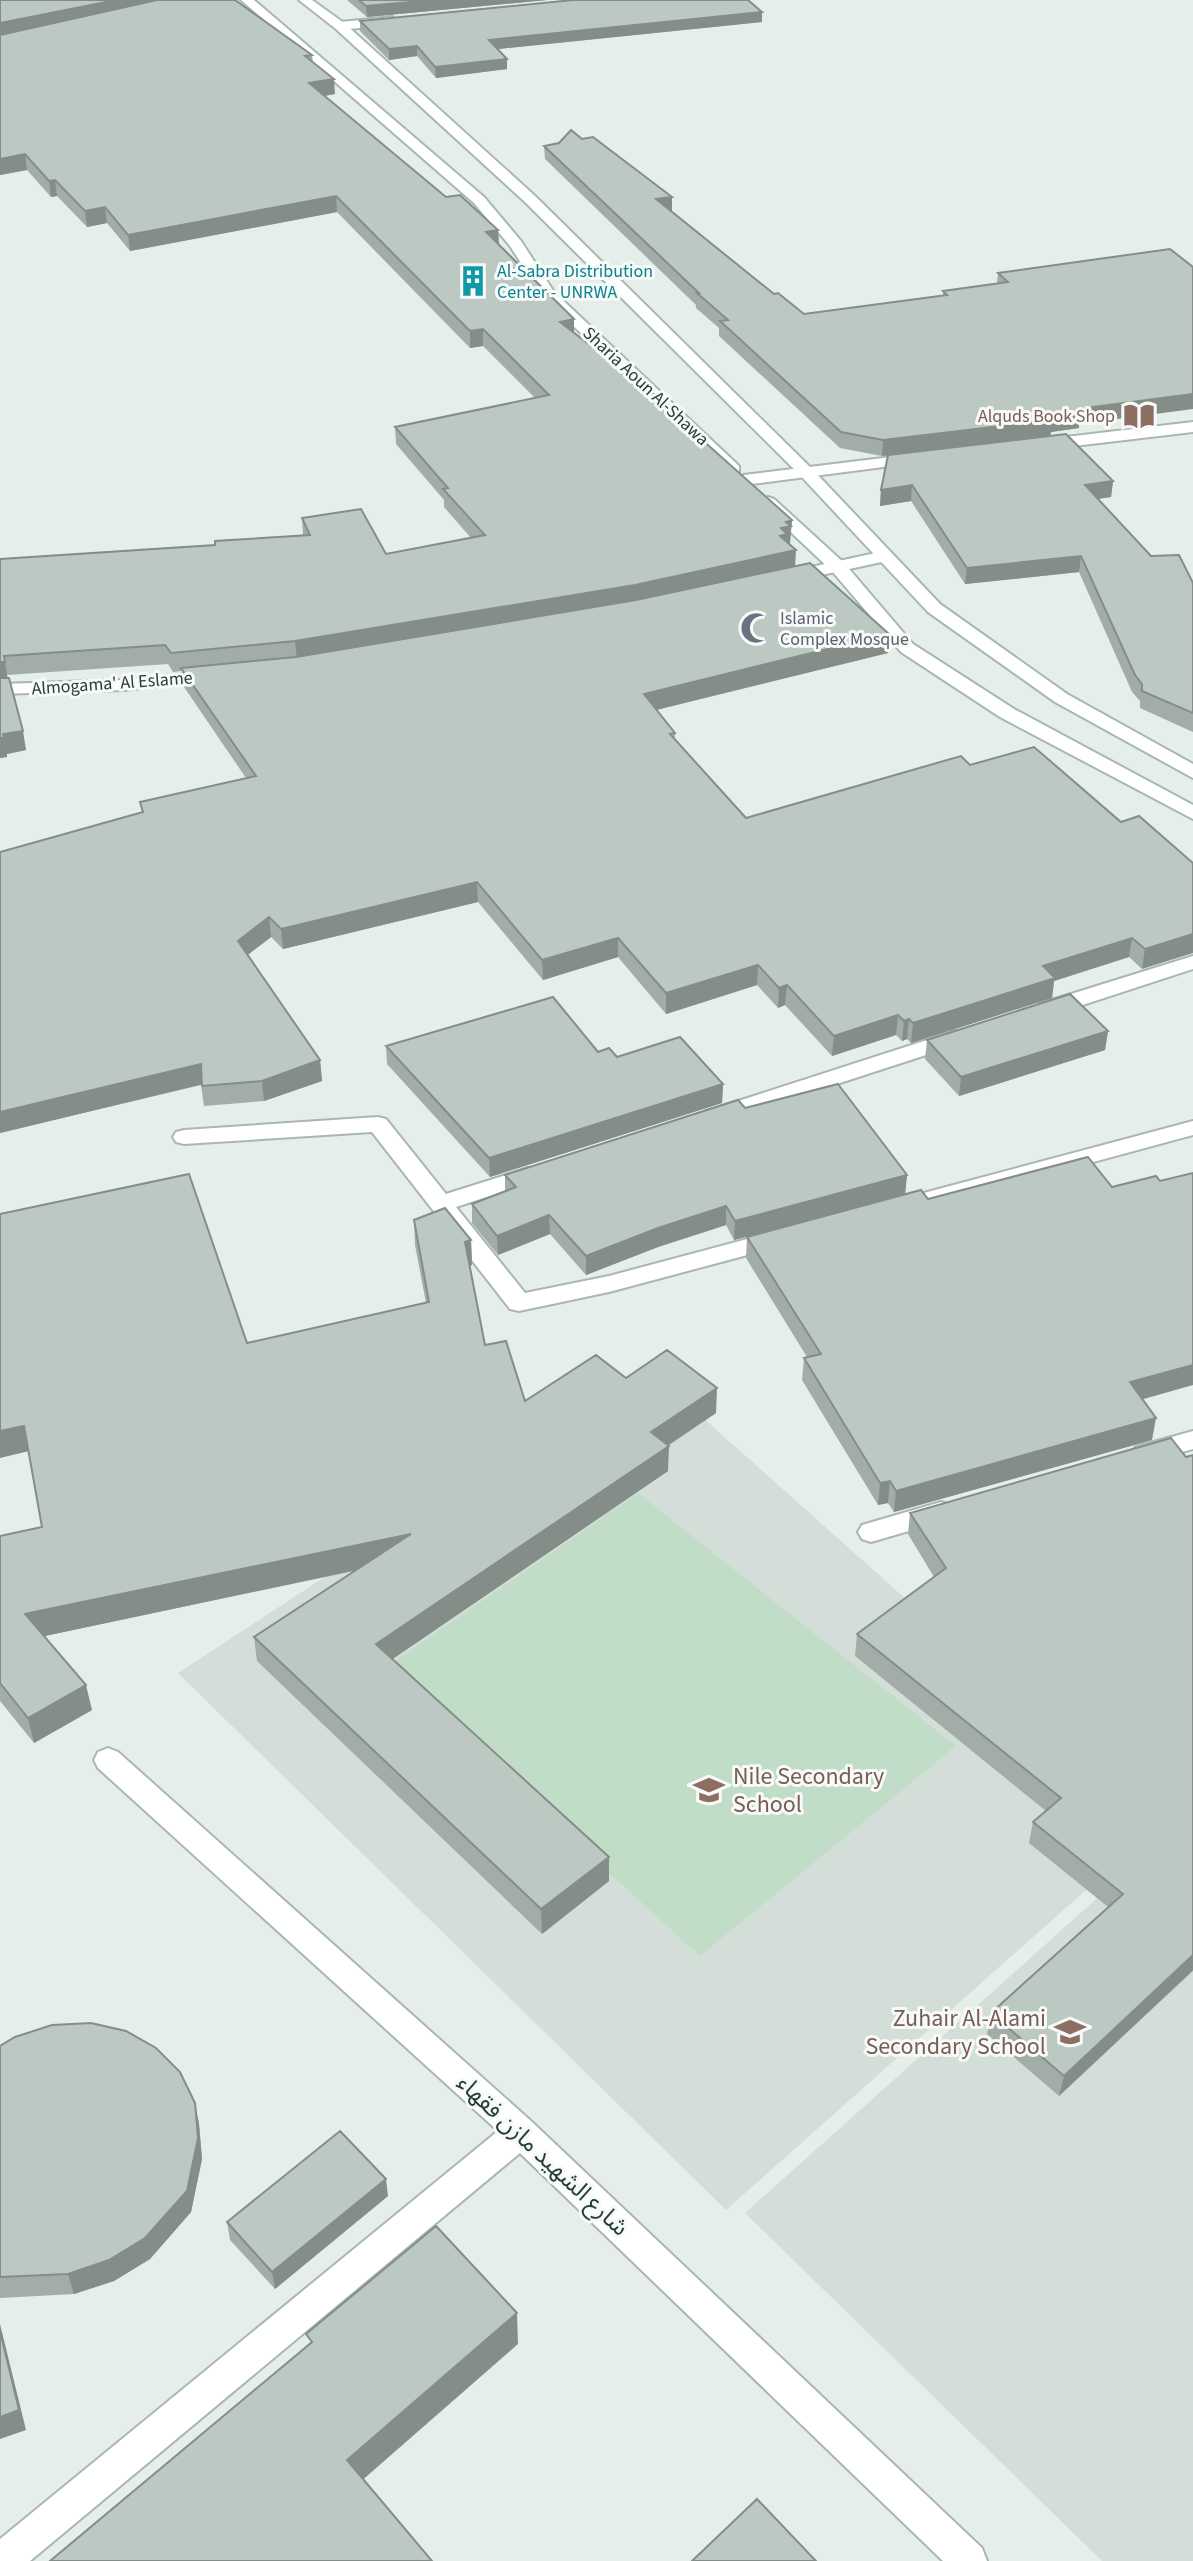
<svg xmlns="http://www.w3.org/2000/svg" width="1193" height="2561" font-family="'Source Sans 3','Noto Sans Arabic',sans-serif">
<rect width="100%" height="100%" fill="#e6eeea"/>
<!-- built -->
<path fill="#d4ded9" d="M646,1367l513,458 -433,385 -548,-537z
M1170,1833l23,18v710h-91l-357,-348z"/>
<!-- green -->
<path fill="#c1ddc8" d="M638,1493l318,253 -256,210 -315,-288z"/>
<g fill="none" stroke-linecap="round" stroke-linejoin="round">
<defs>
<path id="minor" d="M392,17l6,4 -2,3 -56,6 -6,-4 6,-4z
M1193,422v10l-153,18 -8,-5 8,-5z
M916,454l8,5 -2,3 -178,23 -8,-5 8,-5z
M885,551l9,5 -3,4 -102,22 -9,-5 3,-4z
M213,671l6,1 3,4 -3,4 -96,10 -123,4v-10l123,-4z
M1193,956v13l-138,45 -8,1 -11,-6 3,-5z
M955,1031l8,2 3,5 -3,5 -243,79h-16l-3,-5 3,-5z
M378,1117l8,2 60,75 82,-26h16l3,5 -3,5 -88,29 69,86 84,-17 168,-45 8,2 4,6 -4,6 -176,47 -90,19 -9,-2 -138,-177 -188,12 -8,-2 -3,-5 3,-5 8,-2z
M1193,1121v14l-295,80 -8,-3 -4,-5 4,-5z
M1193,1431v18l-48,14 -9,-2 -4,-7 4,-7z
M941,1502l9,3 4,7 -4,7 -79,23 -9,-3 -4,-7 4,-7z
M108,1748l10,4 414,370 450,426 5,13h-44l-423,-408 -490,408h-30v-22l498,-408 -400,-363 -4,-8 4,-8z"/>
<path id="secondary" d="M241,0h13l230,197 37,44 33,51 185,174v6h-12l-183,-174 -34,-52 -36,-43z
M299,0h13l32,23 191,173 277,273 128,135 127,90 126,70v14l-138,-76 -127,-90 -128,-137 -275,-273 -189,-173z
M768,497l6,2 70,64 69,81 101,65 179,96v14l-193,-102 -99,-65 -69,-81 -70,-66 -2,-3z"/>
</defs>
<!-- minor casing -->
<use href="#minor" stroke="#a9b6b1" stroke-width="4"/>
<!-- secondary casing -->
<use href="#secondary" stroke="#a5b9b1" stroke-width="4"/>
<!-- minor -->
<use href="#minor" fill="#fff" fill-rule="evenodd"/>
<!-- secondary -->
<use href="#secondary" fill="#fff" fill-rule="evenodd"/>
</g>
<!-- wall -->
<path fill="#a2ada8" d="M0,0l312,55 1,7 22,32 -10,2 121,101 52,33 1,15 75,88 102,83 116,104 -3,24 6,22 94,68 -1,19 -231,57 18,23v7l71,78 224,-53 151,57 72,41 -51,106 -13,-12 -75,24 -2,17 -141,45 -4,-4 -5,2 -6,-6 -64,21 -47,-51 -7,3 -21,-23 -91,29 -48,-57 -75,23 -65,-78 -195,47 -12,-12 -24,18 73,105 2,21 -58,20 -60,5 -3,-21 -201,48 142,-321 -2,-10 106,-24 -62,-91 -2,-16 -9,1 -5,-8 -161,11 19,75 -19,4v3l-7,1v-199l215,-14 88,-10 -1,-17 84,36 85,-16 -27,-31v-7l-48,-56 -1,-17 140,-29 -52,-52 -13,2 -133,-136 -207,39 -23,-28 -20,4 -30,-31 -6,1 -24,-27 -27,5z
M347,0h200l-180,17z
M360,21l402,1 -264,27 9,20 -71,9 -19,-22 -28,4 -29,-29z
M582,139l90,58v14l102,83 30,20 139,-18v-5l54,-8 1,-10 172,-24 -91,175v4l-28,4 -1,4 -168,20 -42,-8 -121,-112v-8l-23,-20v-3l-151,-146 -1,-13z
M888,455l225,26 -2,16 -13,2 53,57 42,27v149l-53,-24v-7l-8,-9 -53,-120 -114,12 -54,-83 -31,5 1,-16z
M1108,1031l-3,19 -146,46 -34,-37 2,-19z
M386,1046l212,6 125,32 -1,19 -232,74 -103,-113z
M745,1108l162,67 -2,19 -171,46 -8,-15 -68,22 -72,28 -36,-41 -52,21 -26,-32v-19l33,-13v-16z
M928,1199l215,201 9,40 -258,72 -6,-9 -10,2 -76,-125 2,-22 3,-1 -61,-99 1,-21z
M414,1220l57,20 1,25 -2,1 15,79 40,56 101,-23 90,35 -48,33v25l-276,188 217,222 -67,53 -285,-273 -3,-24 100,-66 -310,65 48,74 -58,33 -34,-42v-165l42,-9 -14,-76 219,-108 179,-40 -11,-58z
M1193,1455v516l-134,125 -72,-62 4,-21 117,-106 -79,-64 4,-21 13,-11 -191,-155 2,-22 77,-57 -26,-43 2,-21z
M0,2046l195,57 4,21 3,35 -11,53 -41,47 -36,22 -40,13 -74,4z
M388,2196l-113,93 -45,-49 -3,-18z"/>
<!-- shaded-wall -->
<path fill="#848d88" d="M116,0h60l-176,35v-12z
M434,0h113l-180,17 -1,-11z
M762,12v10l-273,28v-10z
M417,46v10l-28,4v-11z
M507,59v10l-71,9 -1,-11z
M334,79l1,15 -24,4 -2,-15z
M25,154l2,16 -27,5v-16z
M55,180l2,16 -6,1 -2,-16z
M336,196l1,16 -207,39 -2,-16z
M672,197v14l-16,-12z
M105,207l2,16 -20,4 -2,-16z
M498,230l1,16 -13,-14z
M574,319v17l-14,-14z
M483,329v17l-13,2v-17z
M1193,394v15l-114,15v4l-28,4 -1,4 -168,20 1,-16 165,-23 30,-8z
M1113,481l-2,16 -28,4 2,-16z
M912,485l-1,16 -31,5 1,-16z
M792,520l-2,24 6,6 -1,18 -161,35 -337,57 -2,-19 486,-113 5,-6z
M1081,556l-2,16 -114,12 2,-16z
M889,634l-1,19 -245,60 1,-19z
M0,662h5l3,19 -8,1z
M23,731l3,19 -19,4v3l-7,1v-20l3,-4z
M477,882l1,20 -195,47 -2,-20z
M269,917l2,20 -31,24 -2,-20z
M1193,934v19l-51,16 3,-20z
M618,938v19l-75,23 -1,-20z
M1132,938l-3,19 -75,24 -2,17 -141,45 2,-20 130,-57z
M758,965l-1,20 -91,29v-21z
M787,985l-2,20 -7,3 1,-20z
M898,1015l-2,20 -64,21 2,-20z
M909,1019l-2,20 -5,2 2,-20z
M1108,1031l-3,19 -146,46 2,-19z
M320,1060l2,21 -58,20 -2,-20z
M201,1064l2,20 -203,49v-21z
M723,1084l-1,19 -232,74 -1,-19z
M907,1175l-2,19 -171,46 1,-19z
M726,1206v19l-68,22 -72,28v-19l72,-28z
M549,1215l1,19 -52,21 -1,-19z
M471,1240l1,25 -6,2 -1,-25z
M1193,1365v20l-67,19 4,-22z
M717,1388l-1,25 -66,44 1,-25z
M1156,1418l-4,22 -258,72 2,-21z
M24,1426l5,25 -29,7v-27z
M669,1446l-1,25 -290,198 -2,-25z
M890,1481l-2,22 -10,2 2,-22z
M411,1534l2,24 -382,81 -6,-25z
M86,1685l6,25 -58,33 -6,-25z
M609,1857v24l-67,53 -1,-25z
M1193,1955v15l-134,126 5,-20z
M195,2103l4,21 3,35 -11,53 -41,47 -36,22 -40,13 -6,-20z
M386,2179l2,17 -113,93 -3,-17z
M517,2313l1,31 -167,146 -4,-30z
M0,2324l26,106 -26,9z"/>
<!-- building -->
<path fill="#bcc9c3" stroke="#848d88" stroke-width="2" d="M0,0h116l-116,23z
M157,0h78l77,55 -7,1 29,23 -25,4 137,114 14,-2 38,35 -12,2 88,87 -14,3 116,89 -5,1 121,108 -6,2 5,4 -10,2 6,6 -7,2 16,14 -161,35 -340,56 -124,12 -6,-8 -161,11 1,6h-5v-103l215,-14v-4l95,-6 -8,-17 59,-9 25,45 99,-19 -42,-46 5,-1 -53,-61 154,-32 -66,-66 -13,2 -134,-135 -208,39 -23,-28 -20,4 -30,-31 -6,1 -24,-27 -25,5v-124z
M359,0h75l-68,6z
M573,0h175l14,12 -273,28 18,19 -72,8 -18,-21 -28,3 -29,-28z
M571,130l11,9 11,-2 79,60 -16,2 118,95 4,-1 26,21 143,-19 -4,-4 65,-9 -10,-9 172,-24 23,18v127l-115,15 3,3 -33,5 4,3 -169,20 -42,-8 -121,-111 8,-1 -31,-27h2l-155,-147 15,-3z
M1066,434l47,47 -28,4 66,71 28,-1 14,28v130l-51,-22v-7l-7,-9 -54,-119 -114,12 -55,-83 -31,5 7,-35z
M810,563l79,71 -245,60 31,39 -5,1 76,84 215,-62 9,9 64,-18 87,75 18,-6 54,47v71l-48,15 -13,-11 -89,28 12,12 -142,45 -4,-4 -5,2 -6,-6 -64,21 -47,-51 -8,3 -21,-23 -92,28 -48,-55 -76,22 -65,-78 -196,47 -12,-12 -31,24 82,119 -58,21 -60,5 -1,-22 -201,48v-260l143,-40 -3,-10 116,-26 -75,-108 115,-11 340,-57z
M0,678h9l14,53 -20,3 1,4h-4z
M1070,994l38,37 -147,46 -34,-37z
M553,997l45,55 11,-4 8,9 63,-20 43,47 -234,74 -103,-112z
M838,1084l69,91 -172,46 -9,-15 -68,22 -72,28 -37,-41 -52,21 -25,-32 44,-17 -11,-12 233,-75 7,8z
M1088,1157l24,30 44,-11 4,5 33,-8v192l-63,17 26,36 -260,73 -6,-10 -10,2 -76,-125 17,-4 -74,-117 174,-47 7,9z
M189,1174l58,169 182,-41 -15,-82 31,-12 26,32 -6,2 20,103 21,-4 19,60 71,-46 30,23 41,-28 50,38 -66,44 18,14 -293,198 233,213 -68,52 -287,-272 157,-103 -386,80 61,71 -58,33 -28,-35v-147l42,-9 -18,-101 -24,5v-217z
M1171,1438l15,19 7,-2v500l-129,121 -73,-63 132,-119 -90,-72 28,-24 -204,-164 89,-66 -36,-55z
M91,2023l35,8 30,17 24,24 15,31 3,35 -11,53 -42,47 -36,22 -41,14 -68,3v-231l15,-9 37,-12z
M340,2131l46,48 -114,93 -45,-50z
M436,2226l81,87 -170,147 85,101h-382l262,-219 -6,-8z
M0,2331l19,79 -19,7z
M757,2499l59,62h-124z"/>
<!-- icons -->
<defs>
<symbol id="building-bare" viewBox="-9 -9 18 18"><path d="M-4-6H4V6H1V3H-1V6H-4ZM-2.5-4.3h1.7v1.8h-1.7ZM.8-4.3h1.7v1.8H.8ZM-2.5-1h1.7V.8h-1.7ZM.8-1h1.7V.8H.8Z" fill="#0f9aa8" stroke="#f7faf8" stroke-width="2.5" paint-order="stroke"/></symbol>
<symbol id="library-bare" viewBox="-9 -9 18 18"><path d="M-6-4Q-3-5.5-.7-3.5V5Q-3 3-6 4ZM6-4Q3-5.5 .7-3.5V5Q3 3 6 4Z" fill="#8d6e63" stroke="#f7faf8" stroke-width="2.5" paint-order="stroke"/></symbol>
<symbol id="mosque-bare" viewBox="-9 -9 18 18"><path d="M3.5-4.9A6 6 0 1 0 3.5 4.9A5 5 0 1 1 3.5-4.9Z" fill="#6b7280" stroke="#f7faf8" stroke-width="2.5" paint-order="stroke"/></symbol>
<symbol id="school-bare" viewBox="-9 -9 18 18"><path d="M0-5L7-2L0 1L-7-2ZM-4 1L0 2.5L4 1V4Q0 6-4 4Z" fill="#8d6e63" stroke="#f7faf8" stroke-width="2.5" paint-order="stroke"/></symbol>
</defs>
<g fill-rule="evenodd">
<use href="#building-bare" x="451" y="259" width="44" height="44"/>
<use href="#library-bare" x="1117" y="394" width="44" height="44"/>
<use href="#mosque-bare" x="734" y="606" width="44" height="44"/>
<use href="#school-bare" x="687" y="1768" width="44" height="44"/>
<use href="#school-bare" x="1048" y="2010" width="44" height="44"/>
</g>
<g text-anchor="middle" stroke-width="6" stroke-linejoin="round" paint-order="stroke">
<!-- far-culture labels -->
<g font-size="18" fill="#0d838f" stroke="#f7faf8" text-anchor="start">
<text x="497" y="277">Al-Sabra Distribution<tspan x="497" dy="21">Center - UNRWA</tspan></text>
</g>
<!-- far-street labels -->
<g font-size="18" fill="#263f37" stroke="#f7faf8">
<text transform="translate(646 386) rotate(43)" y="6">Sharia Aoun Al-Shawa</text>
<text transform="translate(112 683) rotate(-4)" y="6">Almogama' Al Eslame</text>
</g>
<!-- far-education labels -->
<g font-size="18" fill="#785e54" stroke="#f7faf8" text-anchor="end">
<text x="1115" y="422">Alquds Book Shop</text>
</g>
<!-- far-worship labels -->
<g font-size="18" fill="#5b616d" stroke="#f7faf8" text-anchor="start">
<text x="780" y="624">Islamic<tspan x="780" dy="21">Complex Mosque</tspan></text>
</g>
<!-- near-education labels -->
<g font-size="24" fill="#785e54" stroke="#f7faf8" text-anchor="start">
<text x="733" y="1784">Nile Secondary<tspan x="733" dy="28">School</tspan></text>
<text x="1046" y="2026" text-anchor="end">Zuhair Al-Alami<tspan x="1046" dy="28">Secondary School</tspan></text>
</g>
<!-- near-street labels -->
<g font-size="24" fill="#263f37" stroke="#f7faf8">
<text transform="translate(543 2155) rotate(43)" y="8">شارع الشهيد مازن فقهاء</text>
</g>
</g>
</svg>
